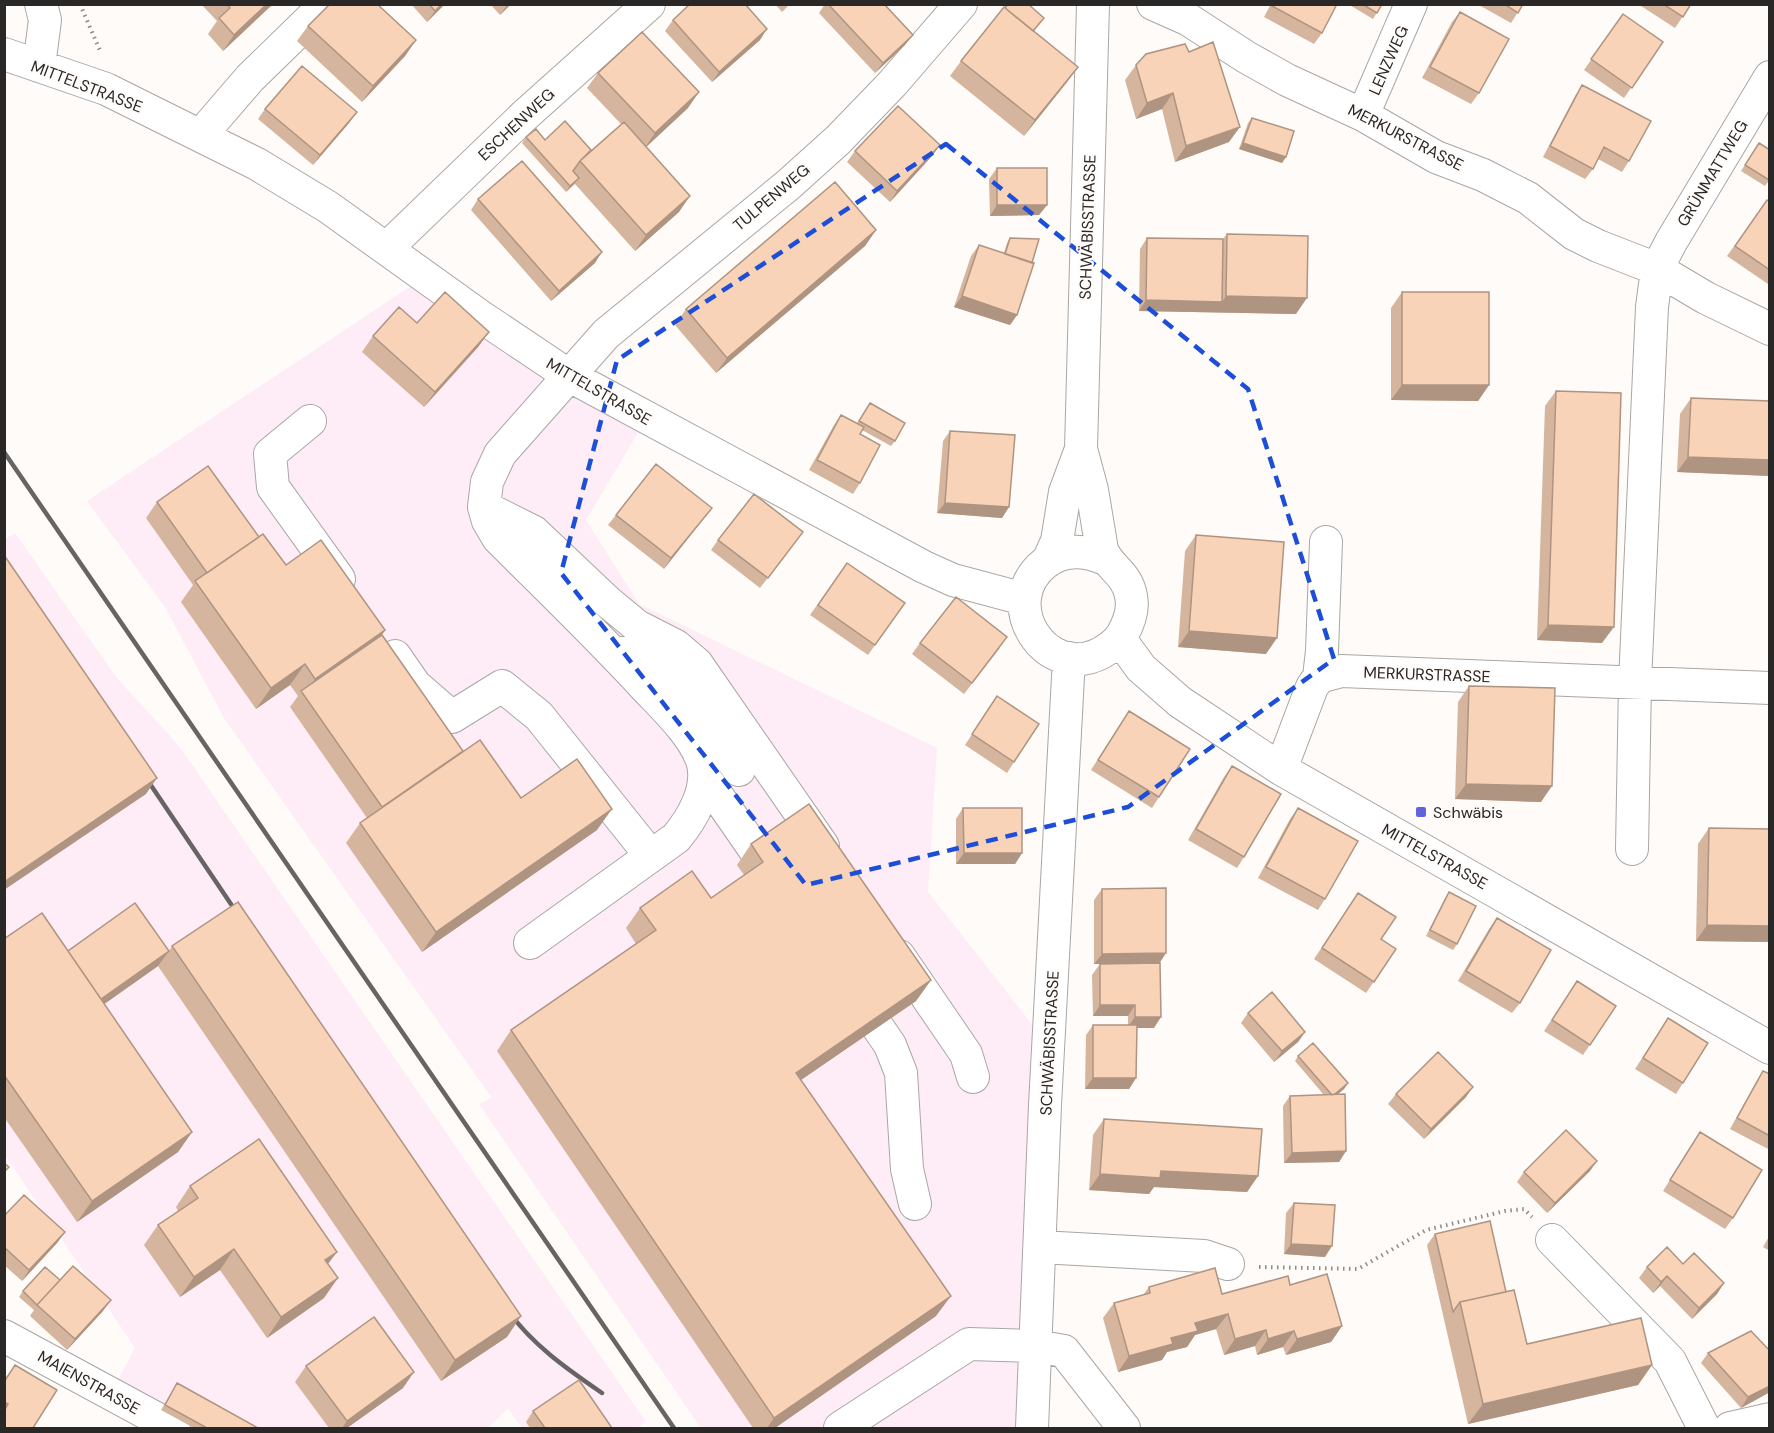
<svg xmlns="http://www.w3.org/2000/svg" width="1774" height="1433" font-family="'DM Sans',sans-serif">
<rect width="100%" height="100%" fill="#fefbf9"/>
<!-- industrial -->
<path fill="#feecf6" d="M414,284l232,135 -60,101 53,84 298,144 -9,144 121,154 -17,382h-331l-222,-324 13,-6 -268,-380 -59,-111 -78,-106z
M15,533l101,144 63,69 467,676 -9,6h-115l-14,-20 -20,20h-314l-64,-33 25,-47 -130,-193 -1,-615z"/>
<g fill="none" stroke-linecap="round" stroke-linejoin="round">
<defs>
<path id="minor" d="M1093,4l-12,445 11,41 10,60c7,18 25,23 29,46 3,14 -2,27 -9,39 -5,8 -12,13 -21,18 -55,29 -106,-50 -56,-90 19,-15 40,-13 60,-4
M1153,4l36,16 57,37 41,23 76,35 73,42 47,18 45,23 46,36 24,12 59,23 49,29 64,31
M4,54l102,35 151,75 71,43 152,109 88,59 356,192 29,13 71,19
M39,66l6,-46 -4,-16
M1363,115l48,-111
M201,135l49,-57 76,-74
M387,248l137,-132 125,-112
M310,421l-40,33 3,33 66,92
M484,507l50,25 74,70 29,24 39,20 21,18 126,182
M1048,561l9,-20 8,-49 16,-43
M1120,639l21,29 39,34 101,67 489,279
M621,653l14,-1 18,3 19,19 67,96
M395,656l20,29 37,32 50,-31 37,30 112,140
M1319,677l3,-26 4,-109
M1281,769l31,-82 7,-10 22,-6 429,17
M705,778l70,101
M1632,849l3,-167 17,-375 5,-38 14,-27 99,-165
M530,943l146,-105c16,-19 33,-48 27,-74 -7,-27 -39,-57 -58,-77 -47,-51 -98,-100 -147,-149l-10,-17 -4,-14 3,-25 13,-28 106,-120 182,-149 50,-45 54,-56 69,-80
M899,956l67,98 7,23
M853,991l37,54 11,28 6,96 8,35
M1552,1240l118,121 34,67
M1040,1247l164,9 24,8
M4,1336l170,92
M840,1428l129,-84 67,2 28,5 60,77
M1032,1428l13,-323 24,-447
M1730,1428l40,-9"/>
</defs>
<!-- minor casing -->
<use href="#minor" stroke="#a9a7a5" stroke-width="34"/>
<!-- path -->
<path stroke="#8d8b8a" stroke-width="4" stroke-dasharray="1.5 4.5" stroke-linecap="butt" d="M80,4l21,49
M1259,1267l99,2 68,-39 79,-19 19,-2 8,8"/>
<!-- minor -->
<use href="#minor" stroke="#fff" stroke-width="32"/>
<!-- rail -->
<path stroke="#676564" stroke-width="4.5" d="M4,452l670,976
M142,772l99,147
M506,1308c25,36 61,61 96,85"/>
</g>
<!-- wall -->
<path fill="#d5b59e" d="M201,4h72l-50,47 -15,-17 9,-13z
M411,4h34l-18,18z
M490,4h21l-11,11z
M775,4h15l-8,8z
M825,4h59l21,41 -30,28 -56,-60z
M1271,4h66l-15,29 -8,11 -50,-27z
M1348,4h34l-9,15z
M1477,4h46l-12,19z
M1638,4h53l-16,24z
M378,6l38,34 -11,16 -43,46 -65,-61 11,-15z
M1460,12l19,81 -8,11 -49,-26 30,-56z
M1623,14l40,28 -39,56 -40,-28z
M1044,18l-10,13 44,36 -11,15 -43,54 -74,-60 11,-15z
M673,20l87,20 -48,42 -47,-51z
M1189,52l40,90 -54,20 -13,-53 -26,10 -11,-39 11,-15z
M598,73l90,35 -42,39 33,65 -44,39 -60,-67 -9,8 -44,-49 4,-6 19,3 46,10 30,-26 -34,-36z
M1582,85l47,76 -7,11 -24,-13 -5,10 -8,10 -42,-22 32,-61z
M265,109l84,14 -36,42 -55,-46z
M1252,118l30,45 -43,-14 9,-26z
M1759,143l11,36 -5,7 -24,-15z
M940,145l-8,11 -42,46 -43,-40 8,-11z
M997,168l50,37 -8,10 -49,1 -1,-37z
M478,199l117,64 -44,38 -80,-91z
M1767,200l3,2v80l-2,2 -41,-28z
M876,230l-11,16 -149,127 -41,-48 11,-16z
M1227,234l69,80 -157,-3 1,-62 7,-11 76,1z
M1010,238l7,77 -7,10 -56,-18 17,-51 8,-11 25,8 3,-10z
M1402,292l87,93 -11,16 -87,-1v-92z
M417,323l72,9 -11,15 -54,60 -62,-55 11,-16z
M1556,391l46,252 -65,-3 8,-234z
M1691,398l79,3v75l-93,-4 3,-58z
M870,403l25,38 -4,5 -29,-16 -2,4v49l-7,11 -44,-24 25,-45 7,-10 16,8z
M950,431l59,76 -7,11 -65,-5 6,-72z
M157,502l102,35 27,28 99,65 -3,5 81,116 58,47 76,32 -175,122 -76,-109 14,-20 7,-5 -77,-111 8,-11 -8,-11 -34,24 -75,-107 12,-17 -47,-67z
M712,508l-48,61 -56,-44 8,-10z
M803,532l-43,56 -49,-38 7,-10z
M1196,535l70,119 -88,-7 7,-96z
M847,563l58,40 -37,52 -58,-40z
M920,643l80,5 -36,46 -52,-40z
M1469,686l72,116 -86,-3 3,-97z
M997,696l17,66 -7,11 -42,-28z
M1129,711l30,86 -7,11 -61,-38z
M1232,766l12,91 -7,11 -49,-28 36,-63z
M963,808l59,45 -7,11h-59v-45z
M1298,808l27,91 -7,11 -60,-32 32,-59z
M1709,828l61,1v113l-74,-1 2,-97z
M751,844l180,136 -15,21 -115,79 135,236 -161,112h-22l-256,-377 14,-21 125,-86 -10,-16 14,-20 71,-10 33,-23 -7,-10z
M1102,889l57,74 -5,65h-17l-1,50 -7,11h-44l1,-54 7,-10h35v-9h-35l-1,-41 8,-11h7h-13v-64z
M1449,892l8,52 -4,6 -27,-14 19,-38z
M1358,893l23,46 15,10 -30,44 -52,-34z
M1497,918l23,85 -8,10 -54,-32 31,-52z
M4,939l64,12h101l3,-5 335,391 -66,44 -283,-415 -54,38 88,128 -14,20 -101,70 -73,-105z
M1570,992l46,14 -33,49 -39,-24z
M1248,1013l57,19 -7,10 -24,20 -33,-39z
M1668,1018l15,65 -7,11 -41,-25z
M1298,1056l50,27 -4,6 -7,5 9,57 -7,11 -55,1 -1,-57 7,-10 34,-1 -29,-34z
M1763,1071l7,3v76l-40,-21 26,-47z
M1396,1094l70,3 -42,42 -36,-35z
M1104,1119l154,57 -11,16 -93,-5 -5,7 -60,-4 4,-55z
M1700,1132l33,86 -8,11 -62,-38z
M1590,1171l-43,42 -30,-31 7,-10z
M190,1186l138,78 -4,34 -57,40 -47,-68 -40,27 -36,-52 14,-20 20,-14 -2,-4z
M1294,1203l31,54 -41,-3 2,-41z
M4,1216l61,16 -8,11 -35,38 -18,-16z
M1435,1234l71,58 21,52 125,21 -14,20 -170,39 -41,-179z
M1770,1235v16l-7,-4z
M1683,1264l41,19 -7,11 -25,25 -32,-33 -7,7 -14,-15 8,-11z
M60,1280l43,31 -36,39 -37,-34 4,-6 -15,-13 4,-6z
M1290,1285l52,41 -11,16 -45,13 -3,-8 -26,8 -2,-9 -31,9 -8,-26 -21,6 -8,12 -20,5 -5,8 -44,12 -15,-54 11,-15 29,-8 6,-8 73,7z
M1770,1351v41l-29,16 -40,-45 7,-10z
M15,1365l-11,63v-48z
M306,1366l97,22 -56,40h-18l-34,-46z
M177,1383l81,45h-64l-33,-18z
M533,1411l79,17h-82l-4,-6z"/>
<!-- shaded-wall -->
<path fill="#ae9481" d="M267,4h6l-50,47 11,-16z
M442,4h3l-18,18 8,-11z
M508,4h3l-11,11z
M767,29l-7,11 -48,42 7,-10z
M913,35l-8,10 -30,28 8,-10z
M416,40l-11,16 -43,46 11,-16z
M1078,67l-11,15 -43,54 11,-16z
M699,92l-11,16 -44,41 11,-16z
M1173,93l-11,16 -26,10 11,-16z
M357,112l-8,11 -36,42 7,-10z
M1240,127l-11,15 -54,20 11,-16z
M1243,143l43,14 -4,6 -43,-14z
M940,145l-8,11 -42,46 7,-11z
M579,178l-4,5 -9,9 4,-6z
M690,196l-11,16 -44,39 11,-16z
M997,205h50l-8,10 -49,1z
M876,230l-11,16 -149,127 11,-15z
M602,252l-7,11 -44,38 8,-10z
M962,296l55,19 -7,10 -56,-18z
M1226,296l81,2 -11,16 -157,-3 7,-11 76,2z
M489,332l-11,15 -54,60 11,-15z
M1402,385h87l-11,16 -87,-1z
M1688,457l82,3v16l-93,-4z
M945,503l64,4 -7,11 -65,-5z
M712,508l-8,10 -40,51 7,-11z
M1548,625l66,2 -12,16 -65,-3z
M385,630l-14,21 -67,45 11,-17z
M1189,631l88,7 -11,16 -88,-7z
M305,664l-15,21 -34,24 15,-21z
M157,778l-11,16 -142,96v-8z
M1466,784l86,2 -11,16 -86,-3z
M612,809l-15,21 -175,122 14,-20z
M964,853h58l-7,11h-59z
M1707,925l63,1v16l-74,-1z
M169,951l-11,15 -72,51 11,-15z
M1166,953l-7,11h-65l8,-10z
M931,980l-15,21 -134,92 14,-20z
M1100,1005h35l-7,11h-35z
M1135,1017h26l-7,11h-27z
M1305,1032l-7,10 -24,20 8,-11z
M1093,1078h43l-7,11h-44z
M1348,1083l-4,6 -14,12 3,-5z
M1473,1087l-7,10 -42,42 7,-10z
M192,1132l-14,20 -101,70 15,-21z
M1346,1151l-7,11 -55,1 8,-10z
M1597,1161l-7,10 -43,42 8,-10z
M1161,1171l97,5 -11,16 -93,-5 -5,7 -60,-4 11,-16z
M65,1232l-8,11 -35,38 7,-11z
M1291,1244l41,2 -7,11 -41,-3z
M234,1249l-14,21 -40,27 14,-20z
M337,1252l-15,20 3,-12z
M1667,1276l-7,10 -7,7 8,-11z
M338,1278l-14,20 -57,40 14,-21z
M1724,1283l-7,11 -25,25 7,-11z
M951,1296l-15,20 -161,112h-8l7,-10z
M111,1300l-8,11 -36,39 8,-11z
M1228,1314l-12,15 -21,6 -8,12 -20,5 -5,8 -44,12 11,-16 42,-18 24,-15z
M521,1316l-14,21 -66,44 14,-21z
M1342,1326l-11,16 -45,13 11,-16z
M1266,1330l-11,16 -31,9 11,-16z
M1294,1331l-11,16 -26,8 11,-16z
M1652,1365l-14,20 -170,39 15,-20z
M414,1372l-11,16 -56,40h-5l5,-7z
M1770,1386v6l-29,16 7,-11z"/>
<!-- building -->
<path fill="#f8d3b8" stroke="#ae9481" stroke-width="1.5" d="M227,4h40l-33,31 -15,-17 11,-10z
M330,4h47l39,36 -43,46 -65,-60z
M429,4h13l-7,7z
M690,4h55l22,25 -48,43 -46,-52z
M828,4h56l29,31 -30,28z
M1008,4h20l16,14 -11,13 -28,-23z
M1273,4h64l-15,29 -50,-27z
M1362,4h20l-5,9z
M1504,4h19l-5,9z
M1663,4h28l-8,13z
M1004,7l74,60 -43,53 -74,-59z
M1460,12l49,27 -30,54 -49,-26z
M1623,14l40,28 -31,46 -41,-29z
M642,32l57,60 -44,41 -57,-60z
M1213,42l27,85 -54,19 -13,-53 -26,10 -11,-38 10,-11 39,-10 4,8z
M302,66l55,46 -37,43 -55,-46z
M1582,85l69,36 -22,40 -25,-14 -11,22 -43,-23z
M898,106l42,39 -43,46 -42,-40z
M1252,118l42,13 -8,26 -43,-14z
M565,121l26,29 -11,11 -7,10 6,7 -9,8 -44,-49 10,-8 9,11z
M624,122l66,74 -44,39 -66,-74z
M1759,143l11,7 -1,30 -24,-15z
M522,161l80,91 -43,39 -81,-92z
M997,168h50v37h-50z
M835,182l41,48 -149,128 -41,-49z
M1767,200l3,2v68l-35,-24z
M1227,234l81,2 -1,62 -81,-2z
M1010,238l29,1 -7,24 -27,-9z
M1147,238l76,1 -1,63 -76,-2z
M979,245l55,18 -17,52 -55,-19z
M445,292l44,40 -54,60 -62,-56 26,-29 18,16z
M1402,292h87v93h-87z
M1556,391l65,2 -7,234 -66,-2z
M1691,398l79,3v59l-82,-3z
M870,403l35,20 -10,18 -36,-20z
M841,415l23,12 -4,7 20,11 -20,38 -43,-23z
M950,431l65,4 -6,72 -64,-4z
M656,464l56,44 -41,50 -55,-43z
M208,466l51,71 -52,36 -50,-71z
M754,494l49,38 -35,46 -50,-38z
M263,534l23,31 35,-25 64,90 -70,49 -10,-15 -34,24 -76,-107z
M1196,535l88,7 -7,96 -88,-7z
M4,555l153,223 -153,104z
M847,563l58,40 -30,42 -57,-40z
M956,597l51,40 -35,46 -52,-40z
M382,635l81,116 -81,56 -81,-116z
M1469,686l86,2 -3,98 -86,-2z
M997,696l42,28 -25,38 -42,-28z
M1129,711l61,38 -31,48 -61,-37z
M480,740l41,58 56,-39 35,50 -176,123 -76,-109z
M1232,766l49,28 -37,63 -48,-28z
M809,804l122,176 -135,93 155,223 -177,122 -263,-388 145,-100 -16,-22 52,-37 19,27 52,-36 -12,-18z
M963,808h59v45h-58z
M1298,808l60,33 -33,58 -59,-32z
M1709,828l61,1v97l-63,-1z
M1166,888v65l-64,1v-65z
M1449,892l27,14 -19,38 -27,-14z
M1358,893l38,24 -15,22 15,10 -22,33 -52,-34z
M238,902l283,414 -66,44 -283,-414z
M135,903l34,48 -68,48 -33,-48z
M42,913l150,219 -100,69 -88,-126v-136z
M1497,918l54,32 -31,53 -54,-32z
M1160,963l1,54h-26v-12h-35v-41z
M1577,981l39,25 -26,39 -38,-25z
M1272,992l33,40 -23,19 -34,-38z
M1668,1018l40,25 -25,40 -40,-25z
M1093,1025h44l-1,53h-43z
M1313,1043l35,40 -13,11 -3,1 -34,-39z
M1438,1052l35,35 -42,42 -35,-35z
M1763,1071l7,3v62l-33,-18z
M1345,1094l1,57 -54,2 -2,-57z
M1104,1119l158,10 -4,47 -97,-5 -1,7 -60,-4z
M1566,1130l31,31 -42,42 -31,-31z
M1700,1132l62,38 -29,48 -63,-38z
M259,1139l78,113 -12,8 13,18 -57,39 -47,-68 -40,28 -36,-52 40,-27 -8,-12z
M4,1163l5,4 -5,5z
M24,1195l41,37 -36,38 -25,-23v-31z
M1294,1203l41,2 -3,41 -41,-2z
M1490,1221l16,71 -46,10 -7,10 -18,-78z
M1667,1247l16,17 11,-11 30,30 -25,25 -32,-32 -6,6 -14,-15z
M73,1266l38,34 -36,39 -38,-34z
M45,1267l15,13 -23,25 -14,-14z
M1215,1268l7,26 66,-18 2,9 37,-11 15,52 -45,13 -3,-8 -26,8 -2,-9 -31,9 -7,-25 -33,9 3,8 -27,7 2,6 -44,12 -15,-53 36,-10 -1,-6z
M1514,1290l13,54 114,-26 11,47 -169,39 -23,-102z
M374,1317l40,55 -67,49 -41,-55z
M1751,1331l19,20v35l-22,11 -40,-44z
M15,1365l42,25 -24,38h-29v-17l4,-7 -4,-2v-20z
M579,1380l33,48h-67l-12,-17z
M177,1383l81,45h-51l-42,-23z"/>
<!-- marked area -->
<path fill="none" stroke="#1d4ed8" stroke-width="4.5" stroke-dasharray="12 8" stroke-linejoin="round" d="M946,144l302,245 86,270 -206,148 -322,78 -245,-312 56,-213z"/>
<!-- markers -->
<rect fill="#5e64dc" stroke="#fefbf9" stroke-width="2" x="1415" y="806" width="12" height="12" rx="3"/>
<g text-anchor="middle" stroke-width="4.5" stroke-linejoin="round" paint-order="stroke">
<!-- street labels -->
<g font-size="16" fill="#292827" stroke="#fefbf9">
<text transform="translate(1388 60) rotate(-66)" y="6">LENZWEG</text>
<text transform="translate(87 86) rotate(21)" y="6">MITTELSTRASSE</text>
<text transform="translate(516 124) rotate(-43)" y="6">ESCHENWEG</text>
<text transform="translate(1406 137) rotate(27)" y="6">MERKURSTRASSE</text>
<text transform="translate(1712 173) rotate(-59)" y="6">GRÜNMATTWEG</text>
<text transform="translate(771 197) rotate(-40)" y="6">TULPENWEG</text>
<text transform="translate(1087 227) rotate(-88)" y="6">SCHWÄBISSTRASSE</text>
<text transform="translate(599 391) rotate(30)" y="6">MITTELSTRASSE</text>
<text transform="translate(1427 674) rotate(2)" y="6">MERKURSTRASSE</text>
<text transform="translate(1435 856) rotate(29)" y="6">MITTELSTRASSE</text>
<text transform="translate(1049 1043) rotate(-87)" y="6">SCHWÄBISSTRASSE</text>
<text transform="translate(89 1382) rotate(29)" y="6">MAIENSTRASSE</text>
</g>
<!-- poi labels -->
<g font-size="16" fill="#292827" stroke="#fefbf9" text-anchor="start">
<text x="1433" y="818">Schwäbis</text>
</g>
</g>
<!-- border -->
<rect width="1774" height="1433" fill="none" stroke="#292827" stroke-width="12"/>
</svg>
